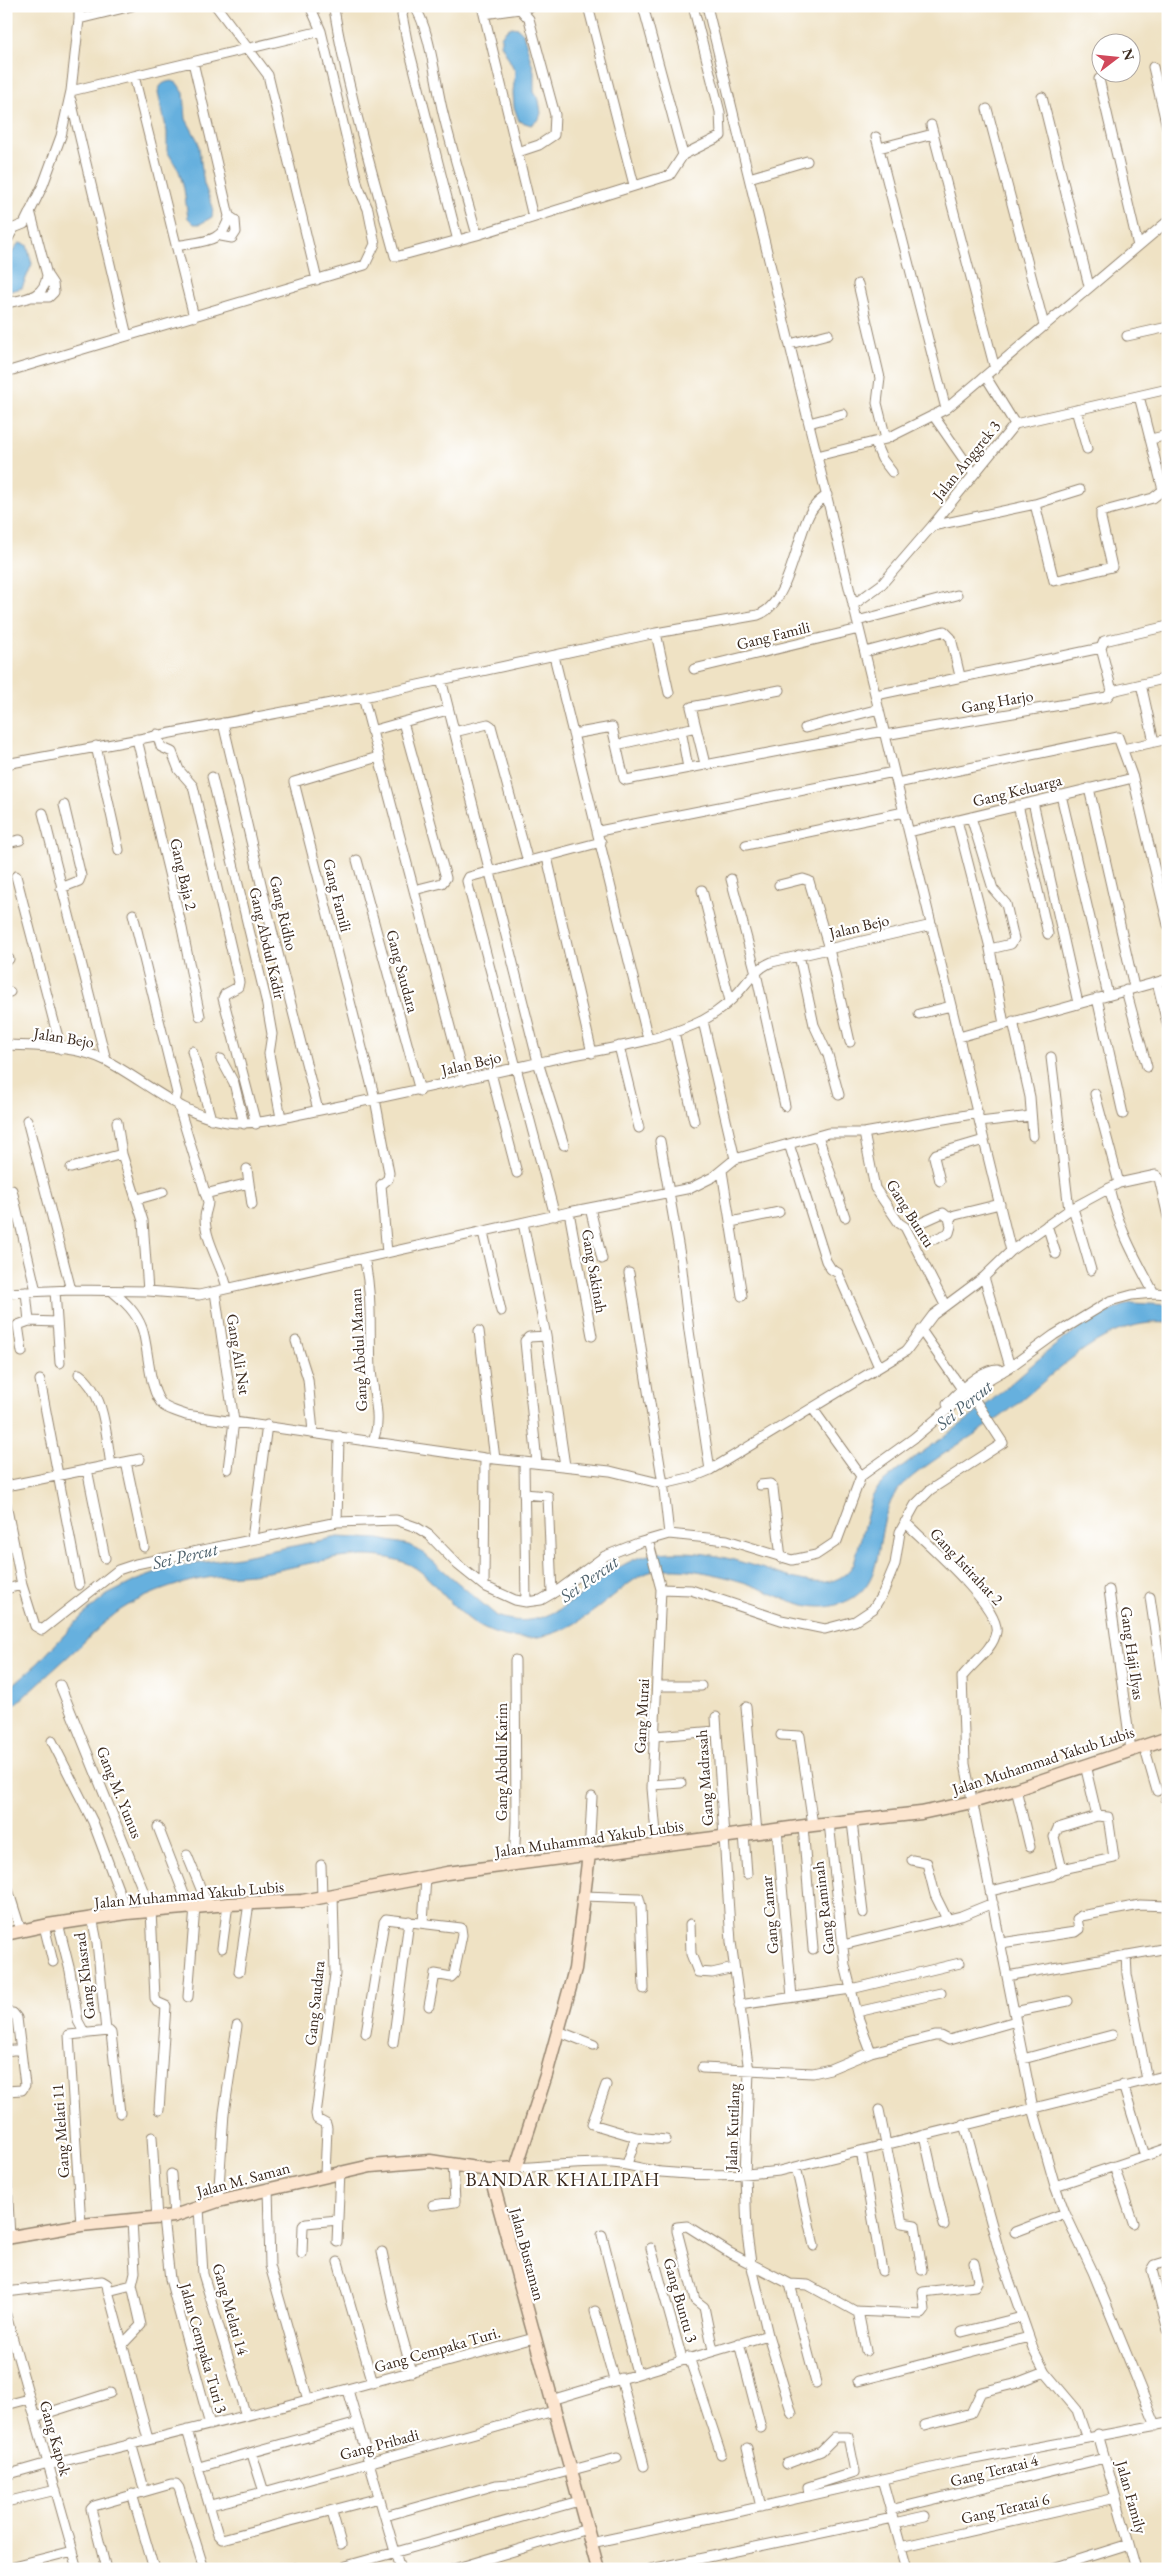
<svg xmlns="http://www.w3.org/2000/svg" width="1174" height="2575" font-family="'EB Garamond',serif">
<rect width="100%" height="100%" fill="#fff"/>
<filter id="ink" filterUnits="userSpaceOnUse"><feTurbulence type="fractalNoise" baseFrequency=".02" numOctaves="2"/><feDisplacementMap in="SourceGraphic" scale="10" xChannelSelector="R" yChannelSelector="G"/><feConvolveMatrix kernelMatrix="1 2 1 2 8 2 1 2 1" color-interpolation-filters="sRGB"/></filter>
<filter id="wash" filterUnits="userSpaceOnUse"><feTurbulence type="fractalNoise" baseFrequency=".0096" numOctaves="4" result="noise"/><feDisplacementMap in="SourceGraphic" scale="20" xChannelSelector="R" yChannelSelector="G"/><feGaussianBlur stdDeviation="1.12" result="paint"/><feColorMatrix in="noise" values="0 0 0 0 0 0 0 0 0 0 0 0 0 0 0 0 0 1.4 0 .05"/><feComposite in="paint" operator="in"/></filter>
<g filter="url(#wash)">
<rect width="100%" height="100%" fill="#efe2c4"/>
<!-- water -->
<path fill="#66b0de" stroke="#506d7e" d="M512,27l6,1 5,5 11,38v21l5,8 2,13 -2,6 -8,6 -12,-4 -5,-14 -1,-14 2,-22 -14,-27v-7l5,-7z
M172,81l5,2 7,10 2,26 12,22 6,43 9,23 -1,10 -12,7h-6l-6,-6 -4,-29 -5,-18 -12,-20v-19l-9,-40c2,-8 6,-10 14,-11z
M19,243l8,2 5,19 -10,24 -16,4c0,-17 1,-37 13,-49z
M1131,1303l37,2v18c-70,-6 -120,61 -172,97 -27,19 -76,46 -97,69 -31,36 -4,100 -63,116 -30,9 -65,-14 -93,-23 -24,-7 -51,-14 -76,-13 -20,0 -34,11 -49,23 -30,24 -58,48 -99,46 -38,-3 -56,-22 -81,-49 -9,-10 -19,-21 -32,-26 -44,-17 -93,1 -138,9 -18,3 -37,3 -55,5 -30,4 -61,15 -86,29 -16,9 -30,24 -43,36 -26,24 -52,47 -78,71v-22l32,-28 44,-47 25,-21 30,-15 36,-13 66,-10 99,-20 41,2 30,6 14,8 74,63c54,20 87,-31 130,-53 15,-8 32,-11 48,-11 27,-1 54,6 79,14 30,8 80,34 100,-3l18,-66 8,-12c29,-25 61,-45 91,-68 56,-43 91,-90 160,-114z"/>
</g>
<g filter="url(#ink)">
<g fill="none" stroke-linecap="round" stroke-linejoin="round">
<defs>
<path id="street" d="M216,6l52,69 49,205
M336,6l-2,3c14,84 39,165 61,247h4l78,-21 193,-60 13,-20 38,-19 -1,-24 -27,-106
M405,6l-3,9 5,26 51,200
M414,6c16,21 22,80 29,107 10,41 23,82 34,122
M482,6l51,211
M588,6l46,179
M643,6l40,149
M707,6l304,1245
M520,9l11,-3
M484,14l36,-5 9,10 26,96 -1,20 -15,10 -21,7
M79,19l53,-13
M1153,67l15,64
M134,76l60,241
M1099,79l39,167
M71,91l250,-60
M1042,97l47,189
M71,100l56,236
M987,109l57,216
M931,125l64,244
M876,137l70,272
M879,148l54,-14
M749,178l58,-17
M221,236l11,2 4,-6 -1,-12 -6,-4
M6,242l8,-14 10,-4 19,-39 18,-49 10,-45 8,-72v-13
M176,246c25,-5 48,-2 53,-30l-36,-154
M858,284l22,94 -3,25 9,36
M32,297h17l5,-5 -1,-8 -6,-9
M6,303c19,-4 39,-5 41,-28l-17,-64
M1127,336l41,-9
M790,344l38,-10
M6,372l359,-107 10,-21 -7,-35 -10,-23 -37,-155 -11,-25
M986,377l29,47
M1076,410l11,39
M933,415l41,59
M809,423l34,-9
M1151,439l17,-4
M875,443l7,16 10,13
M817,456l69,-17 60,-30 222,-188
M1035,504l19,77 58,-14 -11,-49v-6l52,-14 10,-8 -24,-94
M932,526l103,-22 45,-14
M853,605l29,-21 50,-58 83,-102 153,-35
M857,621l100,-26
M656,633l13,60
M865,652l79,-21 7,7 9,38
M554,656l94,383
M694,669l165,-40
M441,679l97,383 26,83
M1141,684l13,58
M1112,691l-11,-43 3,-7 64,-15
M1112,691l56,-13
M876,695l225,-47
M363,697l101,383
M223,723l49,207 46,180
M805,728l74,-19
M681,730l7,38
M371,731l32,-9
M454,732l34,-8 3,2 37,136
M157,734l4,13 11,5 7,18 14,16 46,196 -1,5 -13,7 -2,4 33,126
M573,734l39,-7 12,52 2,1 258,-49
M885,735l222,-38 5,-6
M137,739l45,189 18,88
M616,745l80,-18
M96,746l23,104
M1123,749l45,-10
M378,757l-84,25 81,317 14,74 -1,6 -7,6 6,68
M6,764l357,-67 293,-64 102,-18c30,-10 38,-74 51,-100 4,-9 10,-14 18,-20
M705,764l-14,-57 89,-17
M212,777l54,223 6,34 -3,20 12,64
M897,783l221,-46 15,41 35,147
M1089,788l45,199
M1061,795l47,200
M1033,802l45,201
M1018,805l30,129
M43,813l63,247
M971,817l22,72 13,15 8,35 -3,5 -21,5
M957,820l32,124 15,80
M599,831l295,-59
M909,832l224,-54
M6,843l14,-3
M746,845l158,-33
M547,857l45,196
M357,860l63,231
M16,876l45,173
M731,879l25,94 29,133
M779,885l24,-6 6,2 20,68 21,93
M61,888l18,-7 2,-5 -17,-71
M414,890l28,-7 4,-5 -43,-156 45,-12
M702,890l28,111
M133,914l44,179 -2,9
M799,955l15,70 14,30 11,40
M6,959h3
M1157,982l11,45
M1126,990l21,77
M6,993l4,-1
M1097,998l26,116
M919,1014l32,-8
M703,1021l32,138
M1013,1021l17,76 3,39
M674,1032l20,89
M959,1037l209,-58
M6,1045c32,1 72,1 101,16 39,21 76,55 120,61 32,4 62,-6 93,-12 76,-15 150,-32 225,-49 49,-11 101,-16 148,-36 15,-6 32,-18 43,-30 11,-12 20,-27 36,-33l160,-37
M619,1046l20,82
M192,1051l19,68
M1051,1057l18,153
M221,1059l13,24 10,41
M491,1073l26,100
M1095,1094l24,89
M178,1104l30,98c0,6 -3,10 -3,15 0,25 17,48 22,71
M27,1120l44,170
M117,1122l5,32 21,67 5,70
M980,1122l51,-6
M864,1133l11,55 24,35 6,4 40,78
M818,1136l27,81
M660,1141l21,120 8,70 21,139
M789,1144l37,117 5,8 7,4 41,94
M71,1168l51,-14
M247,1169l5,36
M722,1171l20,125
M940,1181l-6,-24 2,-3 48,-14
M1109,1188c11,43 24,66 45,105
M12,1190l24,101
M205,1194l44,-11
M138,1199l25,-7
M590,1208l12,51
M1073,1208l18,62
M569,1212l23,124
M555,1216l-88,-335 2,-4 132,-35
M731,1222l48,-10
M923,1222l20,-9 6,5
M523,1223l23,113 19,130
M1047,1225l9,29
M483,1232l18,79
M935,1239l14,-6 2,-7 -2,-8 6,-3 45,-11
M364,1258c9,38 5,72 7,111 1,22 12,50 2,71
M629,1273l35,217 5,44
M984,1277l26,90
M55,1291l5,72
M113,1292c12,10 23,20 29,36 7,20 6,64 22,78 6,4 14,6 22,9l299,43 125,13 53,13 30,-7 17,-7 196,-119 27,-36 51,-38 27,-26 58,-41 50,-27 37,-8 3,3 9,39
M215,1292l19,129 -6,48
M6,1293l65,-3 77,1 51,4 370,-83 122,-24 22,-11 22,-18 93,-26h36l114,-20
M29,1321l27,1
M921,1330l41,59
M479,1331l16,128
M296,1341l12,38 5,53
M22,1352l-4,-27 11,-4 -3,-29
M79,1374c26,19 27,61 32,91
M40,1380l39,205
M947,1404c11,-12 34,-35 51,-35l4,3
M813,1409l48,67
M126,1462l18,85
M524,1462l2,140
M537,1463l-12,-122 4,-4 17,-1
M87,1469l18,89
M760,1485l10,-1 3,4 8,70
M6,1486l134,-27
M524,1494l24,2 4,98
M6,1504l16,81 13,41 7,4 76,-60 18,-6 201,-42 59,-2 20,7 13,8 29,30 26,21 31,14 11,2 15,-2 19,-11 45,-33 33,-13 31,-9 58,6 65,20 24,-5 21,-14 24,-65 53,-38 58,-49 38,-22 44,-32 56,-34 22,-6 22,-2 14,1
M337,1522l2,-86
M905,1522c19,19 96,85 91,110 -3,18 -24,31 -34,45l3,87 68,344 22,78 10,27 28,59 63,154
M252,1539l15,-114
M648,1540l13,49 -9,199 5,57
M484,1586l1,-128
M6,1589l16,-4
M661,1589l30,1 90,30 44,9 30,-8 18,-12 10,-16 12,-29 5,-32 15,-27 15,-15 73,-47 -34,-52
M1109,1590l22,160
M1150,1597l18,122
M60,1685l91,225 4,88 2,4 9,4 -7,104
M658,1686h43
M746,1707l11,126
M716,1717l15,225 18,129 -4,104 2,59 4,29 17,72 24,79
M781,1735l19,1 13,89
M655,1736l61,-5
M52,1741l41,81 34,91
M1144,1746l13,45
M652,1785l29,-2
M1016,1789l14,58
M1166,1799h2
M852,1822l11,91
M829,1823l16,142 13,52 13,35
M803,1826l10,123
M158,1827l31,80
M777,1830l15,167
M744,1834l3,40
M589,1854l3,-57
M187,1855l21,51
M912,1860l15,3 8,32 12,24
M321,1865l1,32
M514,1865l2,-43 -1,-162
M1062,1869l-8,-32 4,-9 39,-12
M6,1883l15,48
M991,1891l61,-15 10,-7 52,-11 -6,-41 -11,-1 -12,-51
M584,1896l55,2 2,8 3,83
M92,1917l5,25 9,89
M58,1923l12,48 8,50 7,13
M423,1923l3,-46
M690,1924l1,30 7,18 14,1 22,-5
M44,1926l9,36
M1001,1943l74,-11 4,-3 -2,-10 4,-3 59,-11 28,1
M843,1945l118,-29 32,-13
M222,1948l6,-44
M1126,1955l1,19 20,106
M239,1972l10,-69
M1007,1976l161,-28
M188,1997l7,-90
M739,2005l112,-16 109,-26
M857,2012l84,-19
M1014,2012l54,-11
M6,2013h7l4,5 8,67 -3,5 -16,1
M558,2031l36,14
M366,2033l18,-111 2,-3 75,9 1,7 -8,39 -3,3 -16,-3 -6,32
M393,2043l16,-122
M6,2051l14,-2
M1023,2059l89,-24
M702,2068l111,5 17,-4 41,-17 64,-16h6l8,4 67,-19
M606,2085l-14,39 44,13 30,3
M1123,2085l22,71 23,-8
M879,2110l23,113 13,2 7,45
M964,2124l35,127 35,100 11,21 32,38 9,26
M924,2135l20,90
M152,2137l5,82
M861,2151l21,120
M627,2164l9,-27
M6,2165l4,72
M1114,2166l19,57
M796,2167l18,79
M516,2168c32,-2 64,-6 96,-5 17,1 32,7 49,9 40,4 78,4 118,-1l389,-96
M171,2174l3,42
M325,2174l2,-46 -1,-4 -9,-5 -1,-5 19,-140 -2,-79
M1055,2186l90,-30
M268,2188l2,78 38,134
M218,2201l6,-88 13,-87
M433,2205l22,-3 -2,-38
M199,2208l4,66 43,142
M163,2218l7,61 40,146
M81,2225l-12,-190 40,-4 2,2 9,80
M1015,2232l50,-19
M602,2235l35,138
M337,2242l3,-71
M651,2248l31,111
M382,2252l12,55 18,65
M302,2254l1,-28 3,-3 32,-3
M1168,2261l-13,4 -3,5 16,60
M338,2262l35,121
M790,2284l18,1 47,26 67,3 3,-4 -2,-18 52,-6 3,-6 -4,-17
M132,2285l-24,6 40,148
M6,2292l96,-11 5,3 1,7
M595,2311l19,69
M858,2311l8,40
M6,2315l72,254
M962,2332l60,-15
M739,2343l22,85
M122,2345l19,-20 -9,-40 3,-13 -3,-51
M713,2350l-9,-43 -9,-7 -18,-69v-4l10,-1 43,27 60,31 26,99
M689,2357l32,97
M621,2378l23,88
M858,2381l171,-44
M348,2390l52,179
M551,2400l217,-65
M6,2405l23,-6
M35,2417l75,-24
M925,2425l46,-12 10,-21 33,-8 31,-12
M187,2430l31,105 4,4 157,-41
M1098,2434l38,135
M131,2443l12,42
M747,2448l14,59
M252,2454l12,38
M786,2464l35,-13 14,-14h13l7,35 -47,15 1,9
M48,2465l237,-59 249,-68
M199,2467l159,-44
M6,2475l42,-12
M882,2479l25,90
M132,2494l22,75
M6,2502l50,-12
M210,2505l54,-13 290,-81
M890,2510l215,-52
M332,2512l9,32
M385,2516l111,-31 28,-2 93,-25
M894,2523l31,-7
M591,2543l142,-30 225,-51 210,-39
M900,2547l216,-49
M346,2566l233,-65
M6,2568l67,-17
M294,2568v1
M106,2569l-15,-60 3,-3 77,-22h5l3,4 25,81
M454,2569l133,-40
M651,2569l242,-51
M1050,2569l79,-25"/>
<path id="secondary" d="M589,1854l-14,115 -29,106 -30,93 -27,2 109,399
M6,1934l42,-9 79,-12 101,-9 74,-3 145,-28 366,-48 108,-12 51,-11 44,-13 152,-51
M6,2238l75,-13 93,-9 44,-15 153,-35 59,-5 59,9"/>
</defs>
<!-- street casing -->
<use href="#street" stroke="#958671" stroke-width="11"/>
<!-- secondary casing -->
<use href="#secondary" stroke="#958671" stroke-width="15"/>
<!-- street -->
<use href="#street" stroke="#fff" stroke-width="9"/>
<!-- secondary -->
<use href="#secondary" stroke="#fce5cf" stroke-width="12"/>
</g>
</g>
<g text-anchor="middle" stroke-width="4.5" stroke-linejoin="round" paint-order="stroke">
<!-- street labels -->
<g font-size="16" fill="#3b2a1e" stroke="#fff">
<text transform="translate(966 460) rotate(-51)" y="6">Jalan Anggrek 3</text>
<text transform="translate(773 635) rotate(-14)" y="6">Gang Famili</text>
<text transform="translate(997 701) rotate(-10)" y="6">Gang Harjo</text>
<text transform="translate(1017 790) rotate(-14)" y="6">Gang Keluarga</text>
<text transform="translate(184 874) rotate(77)" y="6">Gang Baja 2</text>
<text transform="translate(338 895) rotate(76)" y="6">Gang Famili</text>
<text transform="translate(284 913) rotate(77)" y="6">Gang Ridho</text>
<text transform="translate(859 926) rotate(-13)" y="6">Jalan Bejo</text>
<text transform="translate(268 943) rotate(77)" y="6">Gang Abdul Kadir</text>
<text transform="translate(403 971) rotate(75)" y="6">Gang Saudara</text>
<text transform="translate(64 1037) rotate(9)" y="6">Jalan Bejo</text>
<text transform="translate(471 1063) rotate(-13)" y="6">Jalan Bejo</text>
<text transform="translate(911 1213) rotate(58)" y="6">Gang Buntu</text>
<text transform="translate(595 1271) rotate(80)" y="6">Gang Sakinah</text>
<text transform="translate(358 1350) rotate(-93)" y="6">Gang Abdul Manan</text>
<text transform="translate(239 1354) rotate(81)" y="6">Gang Ali Nst</text>
<text transform="translate(967 1566) rotate(47)" y="6">Gang Istirahat 2</text>
<text transform="translate(1133 1653) rotate(82)" y="6">Gang Haji Ilyas</text>
<text transform="translate(641 1716) rotate(-87)" y="6">Gang Murai</text>
<text transform="translate(1043 1760) rotate(-18)" y="6">Jalan Muhammad Yakub Lubis</text>
<text transform="translate(501 1762) rotate(-90)" y="6">Gang Abdul Karim</text>
<text transform="translate(704 1778) rotate(-94)" y="6">Gang Madrasah</text>
<text transform="translate(120 1792) rotate(68)" y="6">Gang M. Yunus</text>
<text transform="translate(589 1838) rotate(-8)" y="6">Jalan Muhammad Yakub Lubis</text>
<text transform="translate(189 1894) rotate(-5)" y="6">Jalan Muhammad Yakub Lubis</text>
<text transform="translate(823 1908) rotate(-97)" y="6">Gang Raminah</text>
<text transform="translate(769 1915) rotate(-95)" y="6">Gang Camar</text>
<text transform="translate(84 1976) rotate(-97)" y="6">Gang Khasrad</text>
<text transform="translate(314 2003) rotate(-84)" y="6">Gang Saudara</text>
<text transform="translate(732 2127) rotate(-88)" y="6">Jalan Kutilang</text>
<text transform="translate(60 2131) rotate(-94)" y="6">Gang Melati 11</text>
<text transform="translate(243 2179) rotate(-15)" y="6">Jalan M. Saman</text>
<text transform="translate(528 2254) rotate(75)" y="6">Jalan Bustaman</text>
<text transform="translate(681 2300) rotate(74)" y="6">Gang Buntu 3</text>
<text transform="translate(231 2309) rotate(74)" y="6">Gang Melati 14</text>
<text transform="translate(204 2348) rotate(74)" y="6">Jalan Cempaka Turi 3</text>
<text transform="translate(437 2349) rotate(-16)" y="6">Gang Cempaka Turi.</text>
<text transform="translate(56 2438) rotate(74)" y="6">Gang Kapok</text>
<text transform="translate(379 2444) rotate(-15)" y="6">Gang Pribadi</text>
<text transform="translate(994 2470) rotate(-14)" y="6">Gang Teratai 4</text>
<text transform="translate(1132 2497) rotate(74)" y="6">Jalan Family</text>
<text transform="translate(1005 2508) rotate(-13)" y="6">Gang Teratai 6</text>
</g>
<!-- water labels -->
<g font-size="18" font-style="italic" fill="#4c606b" stroke="#fff">
<text transform="translate(964 1405) rotate(-39)" y="6">Sei Percut</text>
<text transform="translate(185 1556) rotate(-13)" y="6">Sei Percut</text>
<text transform="translate(589 1579) rotate(-35)" y="6">Sei Percut</text>
</g>
<!-- quarter labels -->
<g font-size="19" letter-spacing="1" fill="#3b2a1e" stroke="#fff">
<text x="563" y="2186">BANDAR KHALIPAH</text>
</g>
</g>
<!-- margin -->
<rect width="1174" height="2575" fill="none" stroke="#fff" stroke-width="25"/>
<!-- north arrow -->
<g transform="translate(1116 58) rotate(74)"><circle r="24" fill="#ffffff" stroke="#b1aaa5"/>
<path d="M0-4L9 19L0 12L-9 19Z" fill="#d1495b"/>
<text y="-8" font-size="14" font-weight="bold" text-anchor="middle" fill="#3b2a1e">N</text>
</g>
</svg>
